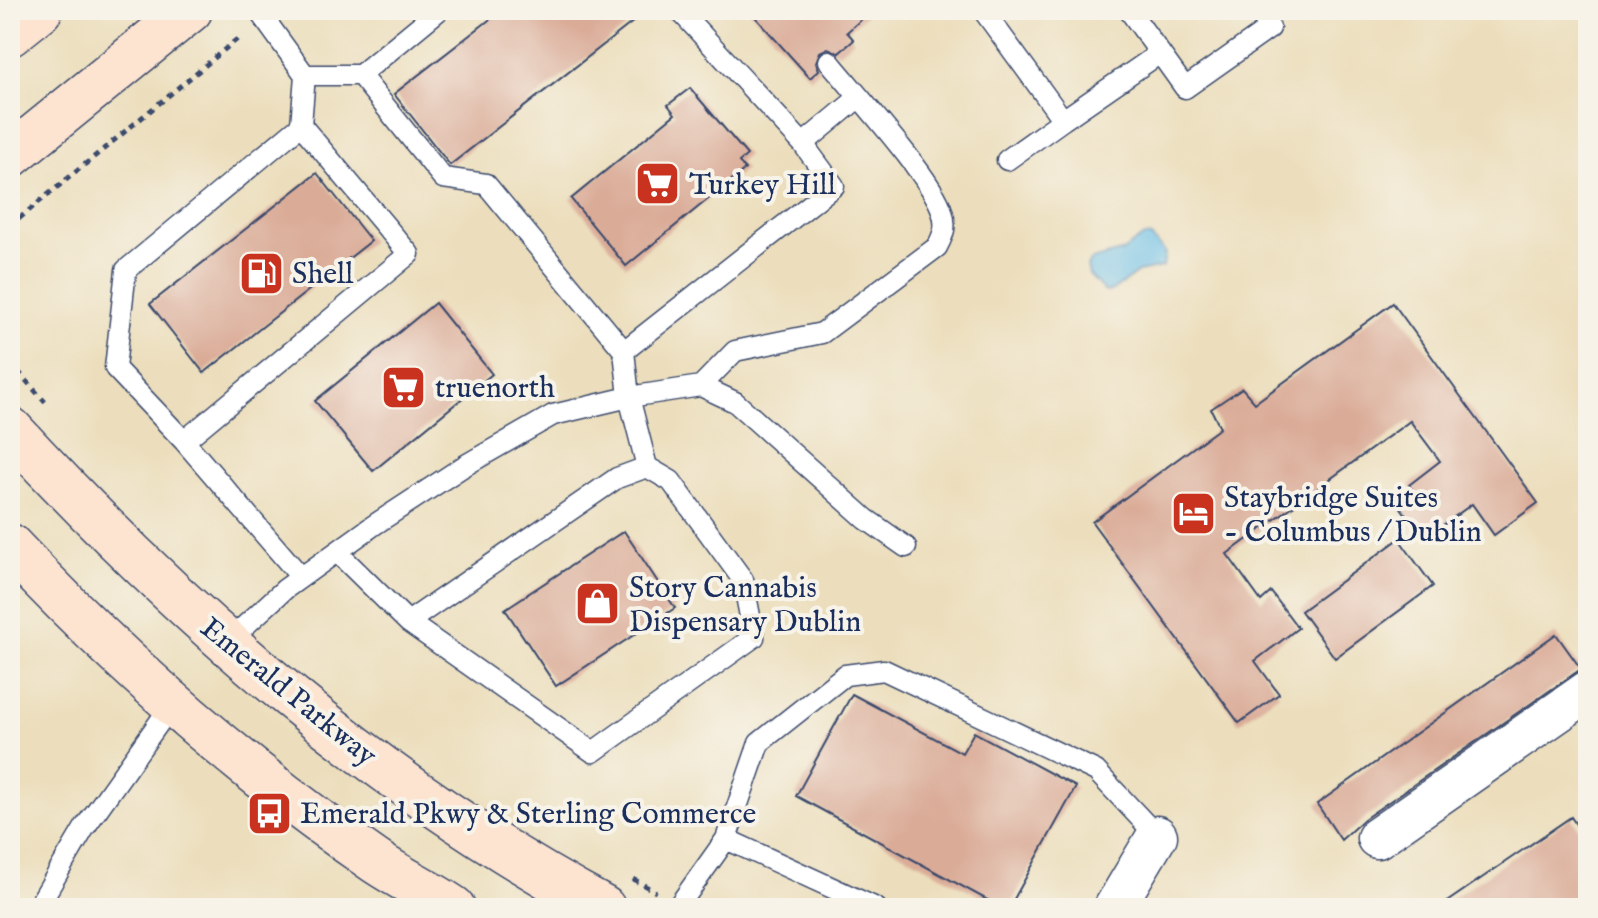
<svg xmlns="http://www.w3.org/2000/svg" width="1598" height="918" font-family="'IM FELL English',serif">
<rect width="100%" height="100%" fill="#f7f3e8"/>
<filter id="ink" filterUnits="userSpaceOnUse"><feTurbulence type="fractalNoise" baseFrequency=".0125" numOctaves="2"/><feDisplacementMap in="SourceGraphic" scale="16" xChannelSelector="R" yChannelSelector="G"/><feConvolveMatrix kernelMatrix="1 2 1 2 8 2 1 2 1" color-interpolation-filters="sRGB"/></filter>
<filter id="wash" filterUnits="userSpaceOnUse"><feTurbulence type="fractalNoise" baseFrequency=".006" numOctaves="4" result="noise"/><feDisplacementMap in="SourceGraphic" scale="32" xChannelSelector="R" yChannelSelector="G"/><feGaussianBlur stdDeviation="1.8" result="paint"/><feColorMatrix in="noise" values="0 0 0 0 0 0 0 0 0 0 0 0 0 0 0 0 0 1.4 0 .05"/><feComposite in="paint" operator="in"/></filter>
<g filter="url(#wash)">
<rect width="100%" height="100%" fill="#ecdebc"/>
<!-- water -->
<path fill="#6cc0e8" stroke="#4478a3" stroke-width="2" d="M1144,236l7,1 14,15 -2,15 -25,5 -26,19 -7,1 -16,-17 -2,-9 4,-6 30,-8z"/>
<g id="blocks">
<!-- building -->
<path fill="#daac98" d="M502,10h146l-198,155 -56,-71z
M749,10h123l-25,22 7,8 -15,13 -11,-5 -8,4 -4,10 3,8 -9,8z
M690,88l57,67 -8,7 6,7 -119,97 -55,-67 104,-85 -7,-9z
M317,173l54,68 -167,132 -54,-69z
M435,303l57,71 -119,97 -58,-70z
M1393,303l145,200 -44,32 -22,-31 -48,35 -25,-34 16,-12 -6,-8 31,-24 -30,-40 -183,133 34,47 10,-9 27,36 -43,33 24,33 -40,29 -147,-201 128,-94 -9,-19 31,-21 13,15z
M624,531l51,77 -119,78 -51,-77z
M1399,539l34,47 -98,72 -34,-47z
M1556,634l25,35 -217,150 -23,21 -24,-36z
M852,694l110,59 12,-21 102,55 -67,121h-7l-206,-112z
M1571,817l17,25v66h-150z"/>
</g>
</g>
<g filter="url(#ink)">
<use href="#blocks" fill-opacity="0" stroke="#3a496c" stroke-width="2"/>
<g fill="none" stroke-linecap="round" stroke-linejoin="round">
<defs>
<path id="lane" d="M258,10l47,65 -4,50 108,129 -225,187 -69,-73 11,-98 175,-145
M983,10l80,110 -56,40
M1129,10l56,78 85,-60 -13,-18
M305,75h55l79,-65
M360,75l83,103 43,6 138,167 5,46 18,70
M1063,120l97,-67
M803,144l55,-46
M624,351l210,-165 -31,-42 -124,-134
M701,386l34,-35 87,-18 115,-86c7,-13 10,-21 5,-36 -9,-32 -88,-119 -113,-150
M184,441l117,136
M337,552l71,70 185,130 161,-115 -11,-57 -72,-99 -24,-14 -30,11 -209,144
M225,644l60,-55 89,-64 90,-59 89,-51 76,-18 72,-11 34,16 131,117 40,28
M726,839l150,69
M37,908l48,-81 88,-124
M677,908l49,-69 33,-96 86,-68 39,-5 212,101 61,65"/>
<path id="street" d="M1377,838l211,-147
M1114,908l43,-72"/>
<path id="secondary" d="M10,34l30,-24
M10,156l180,-146
M10,429c173,188 367,357 593,479
M10,546c109,116 233,224 365,315 25,17 53,30 78,47"/>
</defs>
<!-- lane casing -->
<use href="#lane" stroke="#3a496c" stroke-width="23"/>
<!-- street casing -->
<use href="#street" stroke="#3a496c" stroke-width="43"/>
<!-- secondary casing -->
<use href="#secondary" stroke="#3a496c" stroke-width="47"/>
<!-- path -->
<path stroke="#3a496c" stroke-width="5" stroke-dasharray="6 6" stroke-linecap="butt" d="M10,226l231,-190
M10,362l35,40
M633,879l23,13"/>
<!-- lane -->
<use href="#lane" stroke="#fff" stroke-width="20"/>
<!-- street -->
<use href="#street" stroke="#fff" stroke-width="40"/>
<!-- secondary -->
<use href="#secondary" stroke="#fde4d1" stroke-width="44"/>
</g>
</g>
<!-- icons -->
<defs>
<symbol id="supermarket-square" viewBox="-11 -11 22 22"><rect x="-9" y="-9" width="18" height="18" rx="4" fill="#c8321e" stroke="#f7f3e8"/><path d="M-6-5.5h2.5l.6 2H6L4.5 2H-2.5L-4.4-4H-6ZM-1.5 3.2a1.3 1.3 0 1 0 .1 0ZM3 3.2a1.3 1.3 0 1 0 .1 0Z" fill="#fff"/></symbol>
<symbol id="fuel-square" viewBox="-11 -11 22 22"><rect x="-9" y="-9" width="18" height="18" rx="4" fill="#c8321e" stroke="#f7f3e8"/><path d="M-5.5-6h7V0h2V4h1.3V-2.5L3-4.5l.8-.8L6-3V5H2.5V1h-1V6h-7ZM-4.2-4.7v3.2H.2V-4.7Z" fill="#fff"/></symbol>
<symbol id="hotel-square" viewBox="-11 -11 22 22"><rect x="-9" y="-9" width="18" height="18" rx="4" fill="#c8321e" stroke="#f7f3e8"/><path d="M-6-4.5h1.5V1H6V5H4.5V3h-9V5H-6ZM-4 0a1.8 1.8 0 1 1 3.6 0ZM.5 0V-2.5h3Q6-2.5 6 0Z" fill="#fff"/></symbol>
<symbol id="shop-square" viewBox="-11 -11 22 22"><rect x="-9" y="-9" width="18" height="18" rx="4" fill="#c8321e" stroke="#f7f3e8"/><path d="M-5-2.5h2.3a2.7 3.5 0 0 1 5.4 0H5L5.5 6h-11ZM-1.5-2.5h3a1.5 2.3 0 0 0-3 0Z" fill="#fff"/></symbol>
<symbol id="bus-square" viewBox="-11 -11 22 22"><rect x="-9" y="-9" width="18" height="18" rx="4" fill="#c8321e" stroke="#f7f3e8"/><path d="M-5-6H5V4H4V6H2V4H-2V6H-4V4H-5ZM-3.5-4V0h7V-4ZM-3.5 1.2v1.5H-2V1.2ZM2 1.2v1.5H3.5V1.2Z" fill="#fff"/></symbol>
</defs>
<g fill-rule="evenodd">
<use href="#supermarket-square" x="632" y="158" width="51" height="51"/>
<use href="#fuel-square" x="236" y="248" width="51" height="51"/>
<use href="#supermarket-square" x="378" y="362" width="51" height="51"/>
<use href="#hotel-square" x="1168" y="488" width="51" height="51"/>
<use href="#shop-square" x="572" y="578" width="51" height="51"/>
<use href="#bus-square" x="244" y="788" width="51" height="51"/>
</g>
<g text-anchor="middle" stroke-width="8" stroke-linejoin="round" paint-order="stroke">
<!-- poi labels -->
<g font-size="30" fill="#1b2f5e" stroke="#f7f3e8" text-anchor="start">
<text x="689" y="194">Turkey Hill</text>
<text x="292" y="283">Shell</text>
<text x="435" y="397">truenorth</text>
<text x="1224" y="507">Staybridge Suites<tspan x="1224" dy="34">- Columbus / Dublin</tspan></text>
<text x="629" y="597">Story Cannabis<tspan x="629" dy="34">Dispensary Dublin</tspan></text>
<text x="300" y="823">Emerald Pkwy &amp; Sterling Commerce</text>
</g>
<!-- street labels -->
<g font-size="30" fill="#1b2f5e" stroke="#f7f3e8">
<text transform="translate(289 691) rotate(39)" y="10">Emerald Parkway</text>
</g>
</g>
<!-- margin -->
<rect width="1598" height="918" fill="none" stroke="#f7f3e8" stroke-width="40"/>
</svg>
